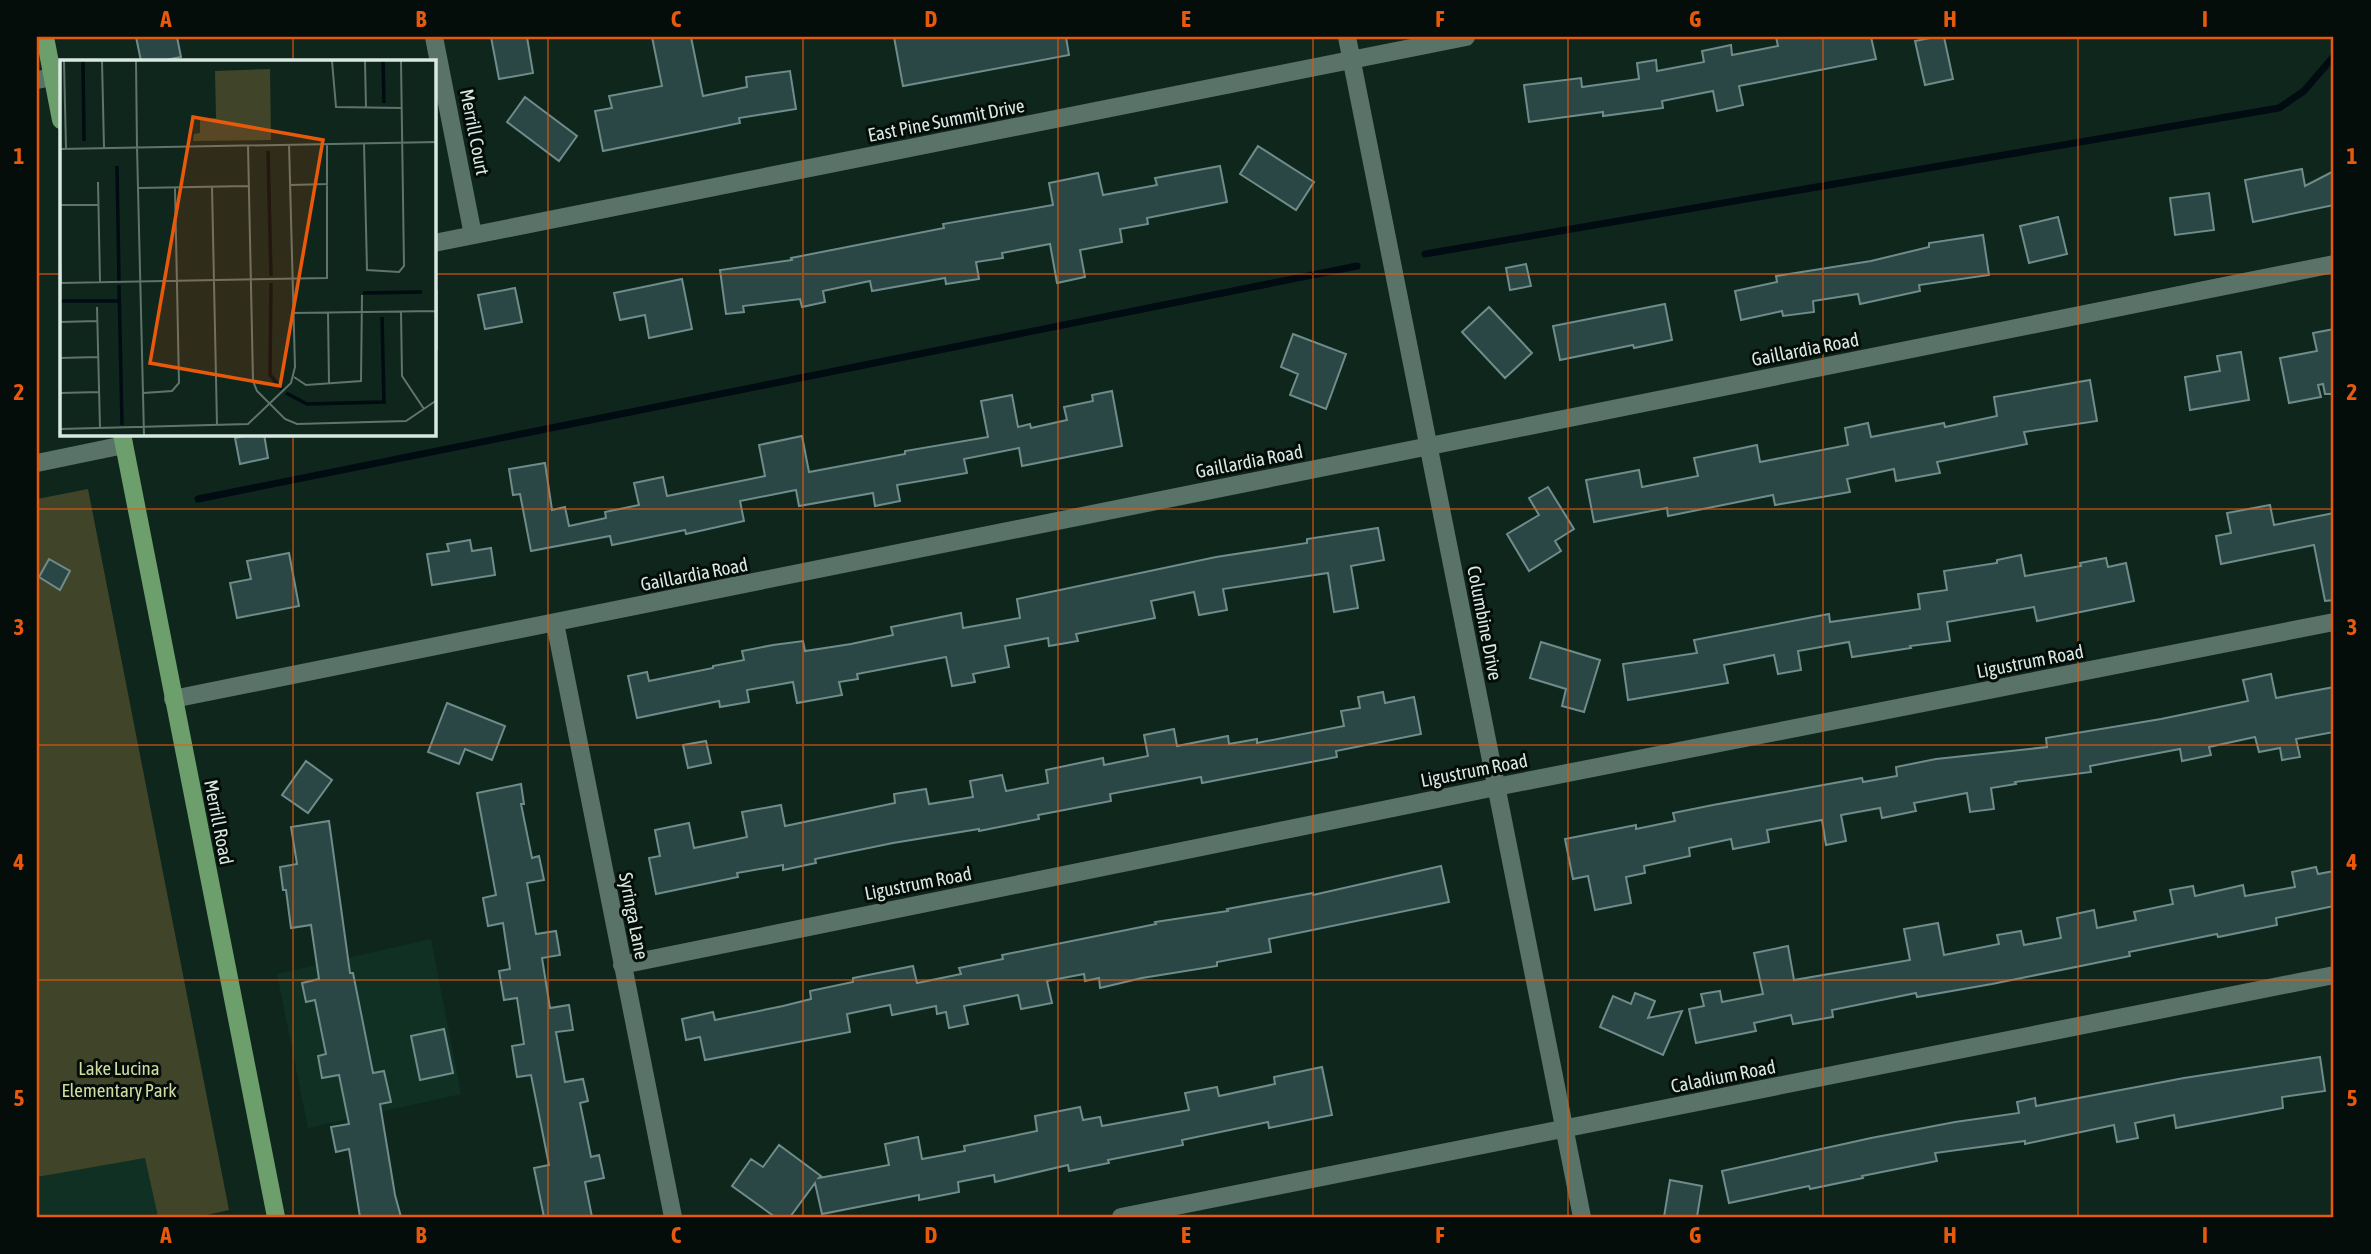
<svg xmlns="http://www.w3.org/2000/svg" width="2371" height="1254" font-family="'Asap Condensed',sans-serif">
<rect width="100%" height="100%" fill="#0f261d"/>
<!-- built -->
<path fill="#103024" d="M431,939l30,155 -153,34 -31,-154z
M145,1158l13,59h-121v-40z"/>
<!-- green -->
<path fill="#404429" d="M88,489l141,721 -27,6 -44,1 -13,-59 -108,19v-678z"/>
<g fill="none" stroke-linecap="round" stroke-linejoin="round">
<!-- stream -->
<path stroke="#000c11" stroke-width="7" d="M1425,254l854,-146 25,-17 30,-35
M198,499l1159,-233"/>
</g>
<!-- building -->
<path fill="#2b4745" stroke="#6e8c8a" stroke-width="2" d="M136,37h41l4,20 -21,4h-19z
M491,37h36l6,36 -34,6z
M652,37h39l12,59 44,-9 -1,-10 44,-6 6,38 -57,9 1,5 -137,28 -8,-40 17,-3 -3,-12 53,-10z
M894,37h172l3,18 -166,31z
M1776,37h95l5,22 -137,27 4,19 -26,6 -4,-20 -51,10 1,7 -60,8v-4l-74,10 -5,-37 57,-7 1,9 57,-8 -2,-16 19,-3 1,11 47,-9 -2,-11 29,-6 1,10 46,-9z
M1935,37h9l9,42 -28,6 -10,-44z
M525,97l52,39 -18,25 -52,-39z
M1258,146l56,36 -18,28 -56,-36z
M1220,166l7,36 -80,16 1,6 -28,5 2,13 -42,8 5,27 -28,6 -7,-39 -48,9 1,5 -27,4 3,17 -33,5 -1,-6 -73,13 -2,-10 -47,10 2,11 -23,5 -2,-8 -57,7 1,6 -18,2 -6,-44 72,-10 -1,-2 153,-30 -1,-4 110,-19 -4,-22 49,-10 5,22 54,-10 -2,-7z
M2302,169l3,17 29,-15v34l-81,17 -8,-42z
M2209,193l5,37 -39,5 -5,-37z
M2058,217l9,37 -38,9 -9,-37z
M1983,235l6,40 -70,10 1,6 -60,13 -2,-10 -45,7 1,11 -31,4 -1,-5 -41,9 -6,-29 42,-9 -1,-6 95,-15 58,-14v-4z
M1526,264l5,22 -21,4 -4,-22z
M682,279l10,50 -43,9 -4,-23 -25,5 -6,-27z
M515,288l7,34 -37,7 -7,-34z
M1665,304l7,36 -38,8 -1,-3 -73,15 -7,-34z
M1489,307l43,46 -27,25 -43,-46z
M2334,329v65h-9l-2,-10 -5,1 3,12 -32,6 -9,-45 37,-7 -4,-18z
M1293,334l53,20 -20,55 -36,-14 8,-21 -17,-7z
M2241,352l8,48 -59,10 -5,-33 35,-6 -3,-15z
M2090,380l7,41 -73,11 3,12 -90,18 3,11 -44,8 -2,-12 -47,10 3,13 -28,5 -47,8 -2,-10 -105,21 -1,-8 -73,14 -8,-42 53,-10 3,17 56,-11 -4,-18 63,-13 3,17 88,-17 -3,-17 23,-5 3,14 73,-14 1,4 52,-11 -3,-19z
M1112,391l10,55 -100,20 -3,-18 -55,11 3,14 -70,12 3,16 -25,5 -2,-13 -74,13 -3,-16 -56,11 4,20 -58,13 -1,-4 -73,15 -2,-9 -79,15 -11,-57 -7,1 -4,-26 36,-6 7,47 13,-3 4,19 37,-8 -1,-6 34,-7 -5,-22 29,-6 4,19 98,-20 -6,-31 43,-9 7,36 96,-18v-3l83,-14 -7,-36 31,-6 6,32 12,-3 1,4 36,-8 -3,-13 29,-6 -1,-6z
M254,434h10l4,24 -28,6 -5,-26z
M1548,487l26,42 -19,12 6,10 -32,20 -22,-37 32,-19 -10,-17z
M2270,505l4,20 60,-12v87l-9,1 -11,-56 -93,19 -5,-28 15,-3 -4,-20z
M1378,528l6,32 -33,6 7,42 -24,4 -6,-39 -105,16 4,21 -28,5 -5,-23 -43,9 4,17 -79,16 2,7 -29,5 -1,-8 -43,8 4,21 -36,7 2,8 -23,4 -6,-29 -89,17 1,5 -19,3 3,13 -45,8 -4,-21 -46,8 2,12 -29,5 -1,-6 -82,17 -9,-42 19,-4 2,9 64,-13v-2l31,-6 -2,-9 31,-6 30,-4 2,10 46,-7 42,-9 -2,-8 70,-14 2,15 57,-10 -3,-19 199,-42 91,-14v-4z
M470,540l2,11 19,-3 4,27 -63,10 -5,-31 22,-3 -2,-7z
M289,553l10,53 -62,12 -7,-35 21,-4 -4,-18z
M2021,555l4,21 56,-10 -1,-3 26,-5 2,9 18,-4 8,38 -97,20 -3,-14 -87,15 3,19 -40,5 1,2 -59,9 -3,-15 -51,9 3,19 -23,4 -4,-19 -50,10 4,18 -100,17 -5,-36 74,-11 -3,-13 135,-26 1,8 90,-13 -2,-15 29,-4 -3,-19 53,-8v-3z
M49,559l21,12 -10,19 -21,-13z
M1541,642l59,18 -16,52 -22,-6 4,-17 -36,-11z
M2271,674l5,24 58,-11v45l-38,7 4,18 -18,3 -2,-12 -21,4 -4,-15 -46,10 2,8 -29,6 -2,-12 -90,17 1,6 -76,10 1,2 -25,4 3,21 -24,3 -3,-19 -53,10 2,8 -34,7 -2,-10 -39,7 5,26 -20,4 -4,-25 -55,10 2,12 -36,7 -2,-10 -42,9 1,8 -46,10 1,7 -19,4 5,26 -36,7 -7,-34 -15,3 -8,-40 71,-14v4l39,-8 -2,-8 40,-8 149,-27 1,4 34,-6 -1,-9 40,-8 111,-12 -1,-9 115,-19 87,-18 -5,-21z
M1383,692l2,11 29,-6 7,37 -85,17 1,6 -135,26 -1,-6 -91,17 1,7 -73,14 1,4 -60,12v-2l-86,14 -78,16 1,4 -33,7v-5l-46,8 1,4 -82,17 -7,-36 11,-2 -5,-26 34,-7 5,25 53,-11 -5,-25 39,-7 4,21 110,-23 -1,-9 32,-5 3,15 44,-7 -3,-16 32,-6 4,16 42,-8 -2,-13 57,-12 1,7 44,-9 -4,-21 30,-6 3,17 51,-10 1,8 28,-5v4l87,-17 -3,-15 19,-3 -2,-11z
M447,703l58,23 -13,34 -27,-11 -6,15 -31,-12z
M706,741l5,22 -23,5 -5,-23z
M306,761l26,19 -24,33 -26,-18z
M521,784l3,20h-3l11,54 7,-2 5,24 -17,3 9,51 20,-3 4,24 -18,3 8,50 19,-3 4,25 -17,2 9,50 18,-3 5,22 -8,2 11,54 8,-2 5,23 -19,4 7,35h-48l-10,-49 15,-3 -18,-90 -14,2 -5,-31 12,-2 -7,-46 -13,2 -5,-29 11,-2 -7,-46 -15,3 -5,-28 13,-3 -19,-102z
M329,821l21,152h3l20,100 11,-2 7,31 -11,2 15,91 6,22h-41l-11,-68 -13,3 -5,-25 18,-3 -10,-49 -17,3 -4,-22 8,-2 -11,-54 -9,2 -4,-19 17,-4 -8,-54 -20,3 -5,-38h-3l-3,-23 17,-3 -6,-37z
M1441,866l8,36 -180,37 2,13 -54,10v4l-75,12 -42,10 -1,-10 -14,3 -1,-7 -37,7 5,22 -31,6 -3,-14 -54,11 4,18 -19,4 -3,-16 -9,2 -1,-8 -44,9 -2,-10 -43,9 3,18 -145,28 -5,-23 -14,3 -4,-21 31,-7 2,8 68,-14 28,-7 -1,-8 43,-9v-4l60,-12 4,17 44,-9 -2,-6 44,-9 -1,-4 154,-31 -1,-2 73,-11 -1,-2 86,-16v2z
M2316,867l2,7 16,-3v35l-58,12 1,7 -59,12 -1,-3 -88,18 1,4 -138,28 -75,13 -1,-4 -84,17 1,7 -40,7 -2,-9 -37,8 2,8 -60,12 -7,-34 15,-3 -3,-12 19,-3 2,11 41,-8 -9,-41 34,-7 6,34 116,-20 -6,-31 34,-6 6,32 55,-11 -2,-9 24,-4 3,14 37,-7 -4,-20 37,-8 3,18 39,-8 -2,-8 39,-8 -3,-14 23,-4 2,10 48,-11 2,11 50,-9 -3,-15z
M1635,993l20,8 -7,17 34,-7 -19,44 -63,-28 13,-31 18,8z
M444,1029l9,44 -33,7 -9,-44z
M2320,1057l5,34 -43,6 1,11 -107,20 -2,-13 -39,8 3,15 -21,4 -3,-17 -89,19v-3l-90,12 2,8 -75,15 1,2 -53,11 -1,-3 -80,17 -7,-32 149,-33 84,-16 64,-9 -2,-11 18,-4 1,8 148,-28z
M1322,1067l10,48 -63,13 -1,-6 -86,18 1,5 -75,15 1,3 -40,8 -1,-6 -73,17 -1,-7 -36,7 1,10 -40,8v-5l-97,19 -7,-31 -25,34h-15l-43,-31 19,-27 12,8 16,-22 42,31 -2,2 70,-13 -4,-21 33,-7 4,22 43,-8 -1,-5 73,-15 -2,-15 45,-9 3,13 17,-3 2,9 87,-16 -4,-17 32,-6 2,9 56,-12 -1,-7z
M1670,1180l32,6 -5,31h-33z"/>
<g fill="none" stroke-linecap="round" stroke-linejoin="round">
<!-- minor -->
<path stroke="#5a7368" stroke-width="18" d="M434,37l39,198
M1347,37l235,1180
M37,80l16,-3
M434,243l1032,-206
M37,463l87,-18
M555,623l118,594
M173,699l2161,-435
M622,965l874,-178 838,-165
M1121,1217l1213,-242"/>
<!-- major -->
<path stroke="#6d9f6c" stroke-width="18" d="M45,37l16,83
M122,434l154,783"/>
</g>
<!-- grid -->
<path fill="none" stroke="#e8590c" stroke-width="2" stroke-opacity="0.55" d="M293,37v24M548,37v1180M803,37v1180M1058,37v1180M1313,37v1180M1568,37v1180M1823,37v1180M2078,37v1180M37,274h24M434,274h1900M293,434v783M37,509h2297M37,745h2297M37,980h2297"/>
<g text-anchor="middle" stroke-width="6" stroke-linejoin="round" paint-order="stroke">
<!-- street labels -->
<g font-size="19" fill="#dae8e2" stroke="#040d09">
<text transform="translate(946 120) rotate(-11)" y="7">East Pine Summit Drive</text>
<text transform="translate(475 132) rotate(79)" y="7">Merrill Court</text>
<text transform="translate(1805 349) rotate(-11)" y="7">Gaillardia Road</text>
<text transform="translate(1249 461) rotate(-11)" y="7">Gaillardia Road</text>
<text transform="translate(694 574) rotate(-11)" y="7">Gaillardia Road</text>
<text transform="translate(1485 623) rotate(79)" y="7">Columbine Drive</text>
<text transform="translate(2030 661) rotate(-11)" y="7">Ligustrum Road</text>
<text transform="translate(1474 770) rotate(-11)" y="7">Ligustrum Road</text>
<text transform="translate(219 822) rotate(79)" y="7">Merrill Road</text>
<text transform="translate(918 883) rotate(-11)" y="7">Ligustrum Road</text>
<text transform="translate(634 916) rotate(79)" y="7">Syringa Lane</text>
<text transform="translate(1723 1076) rotate(-11)" y="7">Caladium Road</text>
</g>
<!-- park labels -->
<g font-size="19" fill="#d2dca1" stroke="#040d09">
<text x="119" y="1075">Lake Lucina<tspan x="119" dy="22">Elementary Park</tspan></text>
</g>
</g>
<!-- overview -->
<g transform="translate(60 60)">
<rect width="376" height="376" fill="#0f261d"/>
<path d="M210,9l1,71 -78,1 1,-7 6,-1v-13l16,-2 -1,-47z" fill="#404429"/>
<path fill="none" stroke="#000c11" stroke-width="3.5" d="M23,1l1,80M323,1l1,42M208,91l3,125M57,106l2,115M211,223l-1,92 12,14M59,225l3,140M303,233l59,-1M0,241h58M226,333l21,11 77,-2 -2,-85"/>
<path fill="none" stroke="#60746c" stroke-width="2" d="M4,1l2,88M42,1l2,87M76,1l1,86M272,1l4,46 66,1M305,1l1,47M304,83l3,127 32,2 5,-6 -3,-205M188,85l5,236 4,10 28,28 12,5 109,-3 31,-21M77,87l7,288M0,89l377,-7M38,122l2,100M230,125l38,-1M152,127l5,238M79,128l109,-2M0,145h38M0,193l1,30M0,223l267,-5v-134M377,230v60M37,247l3,121M341,251l1,65 22,33M268,252l1,72M233,253l144,-2M0,262l37,-1M0,298l38,-1M234,317l12,8 55,-4 1,-86M0,333l39,-1M83,333l29,-2 7,-8 -4,-195M0,369l188,-5 43,-41 4,-16 -6,-223"/>
<path fill="#e8590c" fill-opacity="0.15" stroke="#e8590c" stroke-width="3.5" d="M133,57l130,23 -43,246 -130,-23z"/>
<rect width="376" height="376" fill="none" stroke="#dae8e2" stroke-width="3.5"/>
</g>
<!-- border -->
<rect width="2371" height="1254" fill="none" stroke="#040d09" stroke-width="77"/>
<rect x="38" y="38" width="2294" height="1178" fill="none" stroke="#e8590c" stroke-width="2.5"/>
<g font-size="23" text-anchor="middle" font-weight="bold" fill="#e8590c">
<text x="166" y="27">A</text>
<text x="421" y="27">B</text>
<text x="676" y="27">C</text>
<text x="931" y="27">D</text>
<text x="1186" y="27">E</text>
<text x="1440" y="27">F</text>
<text x="1695" y="27">G</text>
<text x="1950" y="27">H</text>
<text x="2205" y="27">I</text>
<text x="19" y="164">1</text>
<text x="2352" y="164">1</text>
<text x="19" y="400">2</text>
<text x="2352" y="400">2</text>
<text x="19" y="635">3</text>
<text x="2352" y="635">3</text>
<text x="19" y="870">4</text>
<text x="2352" y="870">4</text>
<text x="19" y="1106">5</text>
<text x="2352" y="1106">5</text>
<text x="166" y="1243">A</text>
<text x="421" y="1243">B</text>
<text x="676" y="1243">C</text>
<text x="931" y="1243">D</text>
<text x="1186" y="1243">E</text>
<text x="1440" y="1243">F</text>
<text x="1695" y="1243">G</text>
<text x="1950" y="1243">H</text>
<text x="2205" y="1243">I</text>
</g>
</svg>
